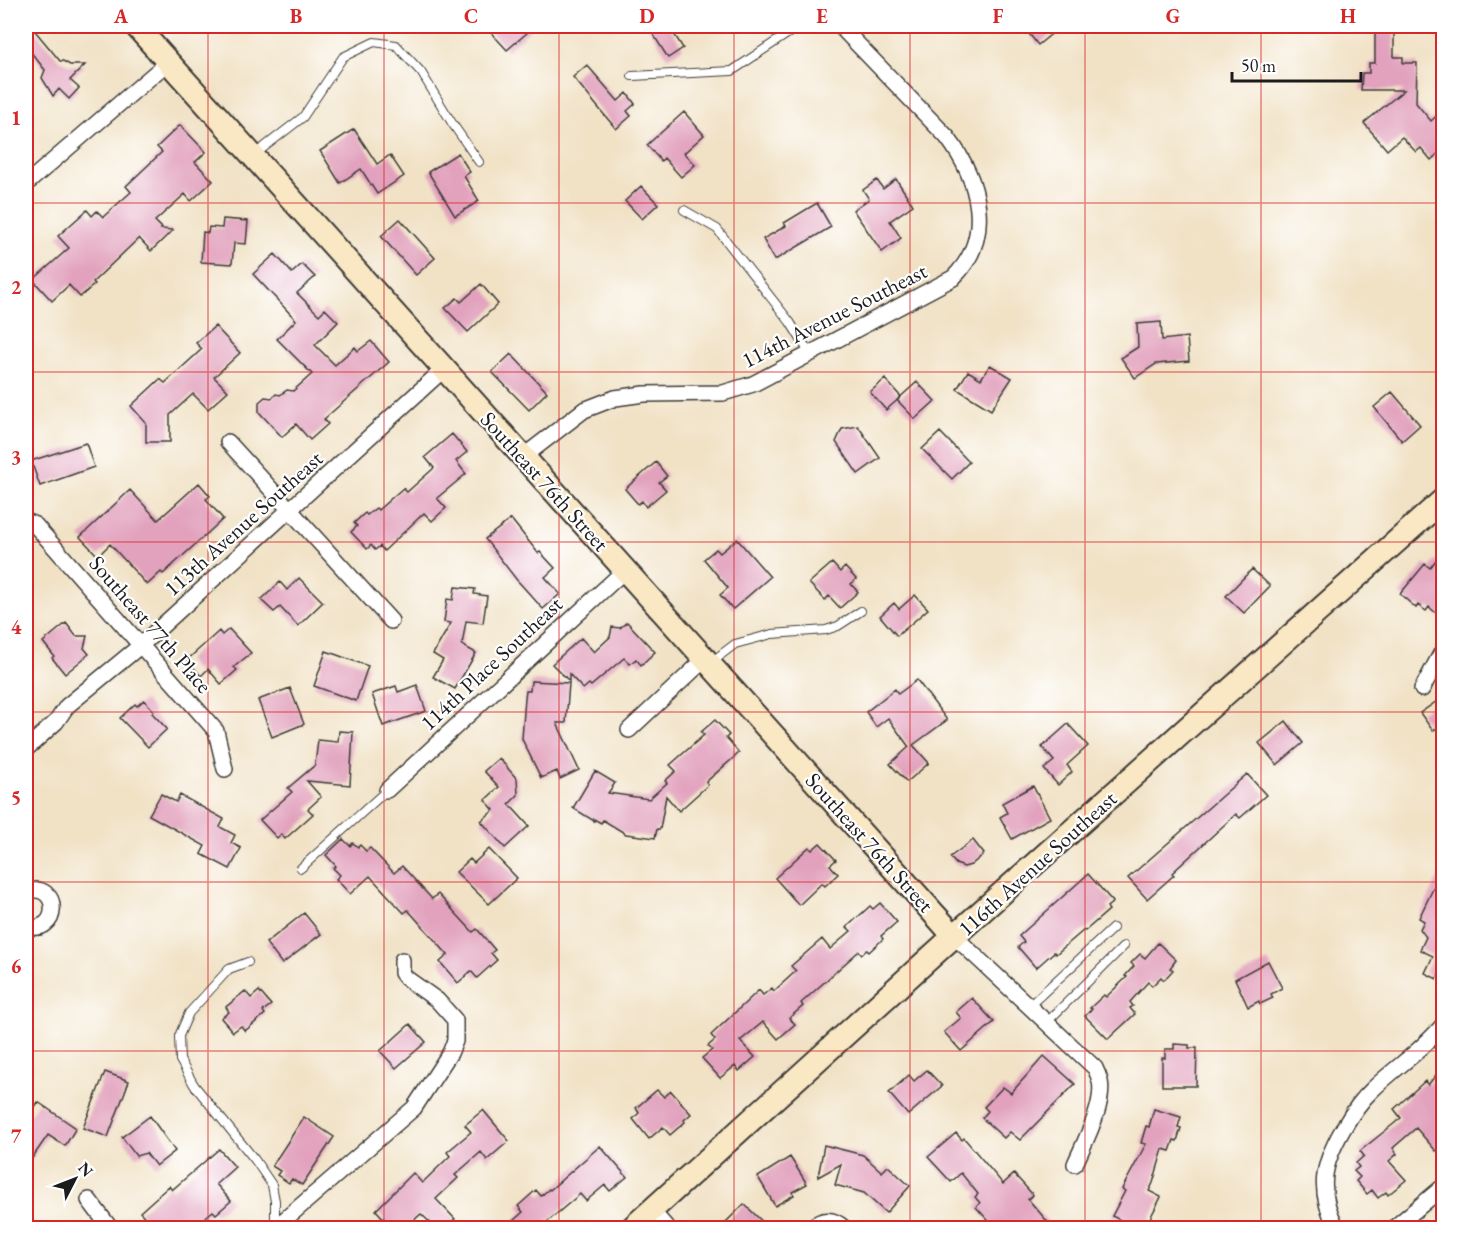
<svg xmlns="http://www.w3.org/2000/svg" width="1469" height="1254" font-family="'EB Garamond',serif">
<rect width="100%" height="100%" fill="#fff"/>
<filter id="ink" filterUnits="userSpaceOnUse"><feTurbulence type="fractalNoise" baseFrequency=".0167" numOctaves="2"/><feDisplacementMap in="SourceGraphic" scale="12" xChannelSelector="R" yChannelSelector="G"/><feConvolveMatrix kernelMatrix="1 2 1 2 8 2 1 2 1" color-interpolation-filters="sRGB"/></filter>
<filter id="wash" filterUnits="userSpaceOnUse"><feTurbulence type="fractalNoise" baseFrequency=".008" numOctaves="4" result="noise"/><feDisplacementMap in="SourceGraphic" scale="24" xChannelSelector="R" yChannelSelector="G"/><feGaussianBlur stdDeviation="1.35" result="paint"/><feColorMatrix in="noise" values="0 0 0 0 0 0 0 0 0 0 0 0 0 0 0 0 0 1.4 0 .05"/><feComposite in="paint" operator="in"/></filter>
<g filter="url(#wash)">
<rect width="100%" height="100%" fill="#f1e2c6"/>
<g id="blocks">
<!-- building -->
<path fill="#e2a2bd" d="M26,26h5l29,35h3l7,4h15l-15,15 9,8 -10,11 -10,-10 -6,7 -11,-18 3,-8 -19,-24z
M485,26h50l-28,24z
M648,26h21l14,22 -15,10z
M1023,26h38l-23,19z
M1375,26h19v31h9v6h14l-1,40 15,18 12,-11v39l-12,11 -10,-12 -5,4 -14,-15 -15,13 -23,-27 40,-33h-43l1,-17h7v-10h6z
M587,65l31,36 9,-8 8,11 -8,7 4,5 -15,13 -43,-52z
M684,112l20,23 -20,18 11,12 -14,12 -17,-19 -3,3 -14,-16z
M180,125l26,27 -11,10 18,19 -22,20 -6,-7 -30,27 7,7 -1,1 12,1 -22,21 -12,-13 -46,44 2,2 -15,13 -11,-12 -17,16 -19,-21 36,-32 -11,-12 29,-26 5,6 5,-5 6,6 28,-25 -5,-6 36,-34 -5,-5z
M354,129l23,35 13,-9 14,21 -27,18 -16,-25 -21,14 -20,-32z
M458,153l12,19 -6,4 15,25 -24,15 -27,-44z
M896,179l17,26 -23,16 11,17 -19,14 -29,-42 16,-11 -6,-9 14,-10 6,9z
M641,186l17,18 -16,15 -17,-18z
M817,203l14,24 -56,33 -12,-21 23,-13 -2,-3z
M223,219l25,2 -2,23 -12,-1 -2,21 -31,-2 2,-30 5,1 1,-6 13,1z
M400,219l35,39 -19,17 -35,-39z
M275,254l17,19 10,-9 13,13 -18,16 22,22 6,-6 13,13 -23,23 20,20 20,-18 3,4 13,-10 18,21 -65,57 4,5 -18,16 -14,-16 -14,13 -23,-25v-10l6,-5 7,1 4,-4 4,1 7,-5 6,1 19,-17 -35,-35 19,-19 -43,-46z
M481,284l17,20 -30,28 -23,-24 12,-10 4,4z
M1161,322l1,18 25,-3 2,24 -33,3 -21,14 -14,-20 17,-11 -1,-23z
M215,326l25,27 -26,24 14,14 -20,18 -15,-15 -23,21v27h-24v-19l-15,-17 29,-27 5,4 37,-34 -6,-6z
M511,354l36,38 -18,18 -37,-38z
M990,365l22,13 -21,32 -34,-21 11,-18 13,8z
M885,379l16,18 -15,13 -16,-18z
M917,382l18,19 -20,18 -18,-19z
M1392,392l28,33 -18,16 -28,-34z
M858,426l22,32 -22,16 -22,-32 6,-13z
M940,432l29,30 -17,17 -30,-30z
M452,434l15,18 -11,9 10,13 -29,24 9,10 -14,13 -8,-8 -40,38 -4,-5 -5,4 -4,-5 -4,4 -16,-17 6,-6 -3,-3 11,-10 2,2 9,-7 2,2 25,-22 4,4 27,-24 -9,-11z
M86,443l8,24 -54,19 -9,-25z
M656,462l11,14 -8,6 7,8 -20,17 -4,-6 -4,3 -13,-15z
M199,483l11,13 -4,3 17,20 -60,55 -2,-2 -14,13 -37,-41 -12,12 -18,-19 50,-47 28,30z
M511,519l27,34 2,-1 15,16 -10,9 15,17 -17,15 -27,-30 -31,-40z
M737,539l33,38 -37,32 -13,-14 8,-7 -24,-29 12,-10 4,4z
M1436,560l7,7v52l-14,-12 -3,4 -8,-6 -2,3 -16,-14 25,-30 5,4z
M832,563l8,9 5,-5 11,12 -5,5 7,8 -18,16 -11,-12 -4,4 -16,-17z
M1252,569l18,17 -26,27 -18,-17z
M299,578l24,24 -25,24 -18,-19 -6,5 -13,-12 19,-18 7,8z
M455,587l20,2 -1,5 13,2 -4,27 -17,-2 -4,24 14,8 -21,36 -22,-12 10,-17 -10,-6 18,-31 -7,-1 3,-23 6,1z
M915,595l13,14 -31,27 -17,-20 14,-13 5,6z
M627,622l28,30 -14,13 -5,-6 -6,5 -6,-6 -33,28 -2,-2 -6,5 -14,-15v7l-17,-17 29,-26 13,14 16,-15 2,-10 8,1z
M66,623l10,13h11l-3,12 5,6 -24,20 -13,-16 2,-2 -11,-14z
M229,629l22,24 -17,14 3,3 -16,14 -13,-15 -7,7 -14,-16 32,-29 3,4z
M326,651l42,15 -12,35 -42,-15z
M917,680l30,40 -34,25 16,18 -22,19 -17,-18 19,-17 -21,-29 -12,9 -10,-15 29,-23 3,5z
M531,681l38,2 -3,40h-9l22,47 -19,9 -3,-8 -16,7 -19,-39 3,-41 1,-7h4z
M417,685l9,26 -43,15 -11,-32 24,-8 2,6z
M290,688l14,36 -32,13 -14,-37z
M1443,697v26l-10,8 -13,-18z
M144,700l10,11 -2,2 15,16 -19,18 -28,-29 15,-14 2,2z
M715,720l14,15 -3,3 13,15 -33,29 2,3 -29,26 -13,-15 -6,33h-3l-2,9 -29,-4 -23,-14 -2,3 -7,-4v2l-21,-13 22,-37 20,12 -7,10 41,6 18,-16 -2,-2 11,-10 -6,-6 34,-30 -3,-3z
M1286,721l17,22 -26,22 -18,-22z
M1068,724l20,22 -21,19 5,7 -14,13 -14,-16 10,-8 -12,-14z
M339,731l14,1 -3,53 -43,-4 14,16 -13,12 5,5 -28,25 -4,-5 -4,4 -17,-18 32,-28 -4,-4 27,-23 3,-25 20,2z
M499,758l18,21 1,16 -9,9 20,22 -24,22 -24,-27 13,-11 -9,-10 14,-13 -15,-16z
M1247,774l19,21 -26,23 -4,-4 -64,59 2,2 -27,24 -19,-21z
M1033,786l17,32 -38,21 -12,-22 7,-4 -5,-10z
M161,794l15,8 4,-7 44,24 -4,8 15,8 -4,8 10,5 -11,21 -29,-15 4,-8 -56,-31z
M343,839l7,7 3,-3 5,4 2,-2 6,6 4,-3 24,25 8,-7 30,33 6,-5 35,38 4,-3 18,21 -4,3 6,7 -20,18 -6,-7 -13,12 -18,-21 8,-7 -40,-45 -4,3 -34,-37 -20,18 -14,-15 4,-4 -7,-7 3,-2 -10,-11z
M973,840l11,14 -13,11 -7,2 -8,-3 -6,-7z
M820,843l16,17 -6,5 8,9 -13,12 -3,-3 -23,22 -24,-27 34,-31 3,3z
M489,849l28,29 -28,26 -33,-32 14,-13 4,4z
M1443,868v98l-6,13 -12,-6 8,-17 -13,-6 6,-13 -6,-8 4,-8 -5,-3z
M1088,874l25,28 -6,5 2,3 -24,21 -1,-1 -28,24 -2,-2 -18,16 -18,-21 6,-5 -5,-6z
M880,903l17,19 -16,14 2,3 -14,13 -2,-2 -5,4 -3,-3 -58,52 2,3 -14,12 6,6 -17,15 -15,-17 -23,19 15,16 -16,14 -4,-5 -15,12 -18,-20 10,-8 -4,-4 7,-6 -4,-5 48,-45 4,5 9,-7 2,3 22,-20 -5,-5 31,-27 8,10 21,-18 -4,-4 23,-21 3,3z
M304,913l17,21 -39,30 -16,-21z
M1158,943l18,17 -6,8 3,2 -9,10 -3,-3 -9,9 -4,-4 -18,20 3,4 -3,2 5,6 -27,25 -23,-23 7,-7 -2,-1 14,-13 2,2 21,-20 -2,-1 9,-10 -3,-3 9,-9 5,4z
M1268,961l14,27 -11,6 2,4 -13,6 -1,-3 -11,6 -13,-28z
M245,991l6,7 8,-7 12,14 -8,6 2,3 -20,17 -4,-5 -8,6 -12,-14 8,-6 -3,-5z
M972,998l22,24 -33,29 -17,-19 17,-14 -5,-6z
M410,1024l16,18 -30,26 -16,-17z
M1174,1044l15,1v3h8l-1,38h-34v-28h3v-9h9z
M1044,1056l31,28 -55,56 -10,-8 -6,6 -22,-20 6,-7 -4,-4 19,-20 8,6z
M1443,1066v45l-6,5 6,7v22l-7,6 -20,-23 -23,20 4,6 -8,7 17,19 -18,15 -2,-3 -8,6 -6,-8 -5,4 -11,-13 4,-4 -6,-6 5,-4 -3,-4 8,-7 -4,-5 41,-33 -7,-9 31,-28 3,4z
M927,1070l15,16 -34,29 -19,-22 20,-18 5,6z
M105,1072l24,9 -21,56 -25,-9z
M657,1090l7,7 7,-6 20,23 -7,6 1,2 -15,13 -7,-8 -14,12 -16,-20 6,-6 -3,-5z
M38,1102l38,26 -11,18 -17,-11 -22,32v-46z
M1154,1109l27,8 -3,10 3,1 -4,13 -3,-1 -4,11 -7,-2 -10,34 -4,8 12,6 -14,27 -6,-3 -5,7 -24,-12 13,-25 -3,-2 24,-45 -5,-1 5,-17 3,1z
M483,1110l26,31 -22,19 -6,-8 -26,23 3,3 -22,21 19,20 -11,9h-8l-15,-14 -16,14h-31l10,-9 -8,-9 37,-37 9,10 28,-27 -3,-4 24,-20 -6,-7z
M150,1116l25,35 -19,15 -10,-13 -10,3 -14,-19z
M304,1117l30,20 -32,48 -10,-6 -3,4 -12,-8 3,-4 -8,-5z
M956,1133l6,7 2,-2 39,46 11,-10 19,21 -5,4 25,29h-58l-19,-21 4,-4 -5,-6 3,-3 -17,-21 -10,9 -23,-25z
M824,1145l39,10 19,17 6,-6 22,20 -24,27 -22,-20 -29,-8 6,-21 -23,13z
M600,1146l27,31 -17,14 -5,-6 -19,16 -6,-7 -40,34h-35l18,-16 -5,-6 18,-16 5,6 8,-7 1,1z
M219,1149l16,18 -19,17 15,17 -15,13 -3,-3 -21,17h-29l-8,-9 -5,4 -10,-11 29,-26 3,4z
M790,1157l17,27 -15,8 2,3 -19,11 -17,-29z
M744,1204l25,24h-49z"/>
</g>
</g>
<g filter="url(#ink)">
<use href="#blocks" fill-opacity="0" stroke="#3c3a36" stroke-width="1.5"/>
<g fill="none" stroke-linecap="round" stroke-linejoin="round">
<defs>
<path id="lane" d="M632,76l100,-5 67,-45
M254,155l49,-38 40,-60 31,-15 22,3 25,27 31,51 27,39
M684,210l33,19 73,93 20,32
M710,663l25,-19 37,-10 54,-4 12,-4 23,-15
M301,868l86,-78
M248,962l-19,7 -40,44 -10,23 1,24 14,25 61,75 17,25 3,16v26
M1029,1006l84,-78
M1047,1022l77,-76"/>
<path id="street" d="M26,184l142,-122
M228,442l163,179
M523,457l61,-47 31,-12 29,-4 79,-1 30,-9 200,-106c42,-41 26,-99 -6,-141l-107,-111
M26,521l9,4 181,206 9,38
M1422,689l22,-41
M629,730l76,-71
M26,749l30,-27 11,-16 73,-60 305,-278
M387,790l238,-220
M26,892c36,-13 34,47 0,33
M954,936l141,132c2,4 4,9 5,13 5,24 -16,62 -25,83
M89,1200l21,28
M652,1211l15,17
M275,1228l139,-120 36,-55 5,-12v-21l-18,-20 -31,-22 -4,-5v-13
M811,1228c11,-10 22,-10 33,0
M1337,1228c-20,-37 -15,-63 6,-99 8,-14 18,-29 30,-40 24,-23 50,-39 71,-65
M1394,1228l50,-42"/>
<path id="secondary" d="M136,26l818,910
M632,1228l322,-292 490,-437"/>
</defs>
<!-- lane casing -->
<use href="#lane" stroke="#3c3a36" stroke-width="10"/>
<!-- street casing -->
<use href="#street" stroke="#3c3a36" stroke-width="18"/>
<!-- secondary casing -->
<use href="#secondary" stroke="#3c3a36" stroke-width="26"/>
<!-- lane -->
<use href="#lane" stroke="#fff" stroke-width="8"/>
<!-- street -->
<use href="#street" stroke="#fff" stroke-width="15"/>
<!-- secondary -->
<use href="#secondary" stroke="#fae7c3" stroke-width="22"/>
</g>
</g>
<!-- grid -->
<path fill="none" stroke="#d62828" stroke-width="1.5" stroke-opacity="0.55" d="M208,26v1202M384,26v1202M559,26v1202M734,26v1202M910,26v1202M1085,26v1202M1261,26v1202M26,203h1418M26,372h1418M26,542h1418M26,712h1418M26,882h1418M26,1051h1418"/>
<g text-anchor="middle" stroke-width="4.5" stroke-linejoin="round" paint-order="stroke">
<!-- street labels -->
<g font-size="22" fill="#1c1c1c" stroke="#fff">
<text transform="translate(834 315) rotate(-27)" y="8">114th Avenue Southeast</text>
<text transform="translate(545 481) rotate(48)" y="8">Southeast 76th Street</text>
<text transform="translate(243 523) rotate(-42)" y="8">113th Avenue Southeast</text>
<text transform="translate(151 624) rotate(49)" y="8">Southeast 77th Place</text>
<text transform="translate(491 663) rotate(-43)" y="8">114th Place Southeast</text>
<text transform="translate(870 842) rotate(48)" y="8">Southeast 76th Street</text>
<text transform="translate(1037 863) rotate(-42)" y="8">116th Avenue Southeast</text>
</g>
</g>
<!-- margin -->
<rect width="1469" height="1254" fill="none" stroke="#fff" stroke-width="66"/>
<!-- north arrow -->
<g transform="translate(75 1179) rotate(48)" stroke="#ffffff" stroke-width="4.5" paint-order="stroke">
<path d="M0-4.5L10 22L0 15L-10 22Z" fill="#1c1c1c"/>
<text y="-9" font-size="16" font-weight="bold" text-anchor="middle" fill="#1c1c1c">N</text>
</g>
<!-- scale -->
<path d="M1232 72v9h129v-9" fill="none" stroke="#1c1c1c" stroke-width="3"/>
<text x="1241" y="72" font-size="18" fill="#1c1c1c" stroke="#ffffff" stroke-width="4.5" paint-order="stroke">50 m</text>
<rect x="33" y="33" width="1403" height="1188" fill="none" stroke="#d62828" stroke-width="2"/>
<g font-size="20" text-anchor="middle" font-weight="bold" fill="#d62828">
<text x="121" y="23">A</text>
<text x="296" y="23">B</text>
<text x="471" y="23">C</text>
<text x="647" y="23">D</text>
<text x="822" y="23">E</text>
<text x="998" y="23">F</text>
<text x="1173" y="23">G</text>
<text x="1348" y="23">H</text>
<text x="16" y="125">1</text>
<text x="16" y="294">2</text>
<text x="16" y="464">3</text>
<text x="16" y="634">4</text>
<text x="16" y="804">5</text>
<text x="16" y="973">6</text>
<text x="16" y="1143">7</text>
</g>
</svg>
